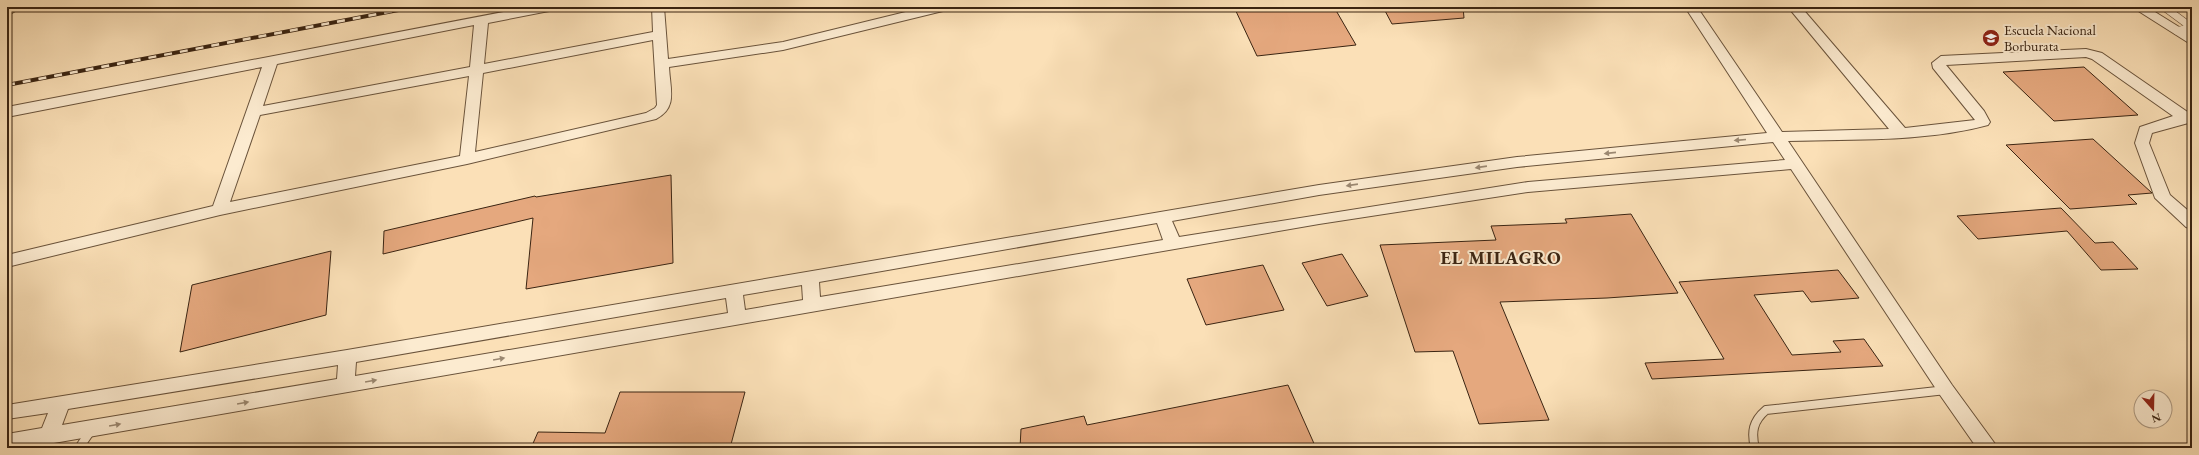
<svg xmlns="http://www.w3.org/2000/svg" width="2199" height="455" font-family="'EB Garamond',serif">
<rect width="100%" height="100%" fill="#fbe0b7"/>
<filter id="stains"><feTurbulence type="fractalNoise" baseFrequency=".005" numOctaves="4"/><feColorMatrix values="0 0 0 0 .2 0 0 0 0 .09 0 0 0 0 .02 0 0 0 .5 -.17"/></filter>
<radialGradient id="worn" r=".72"><stop offset=".6" stop-color="#630" stop-opacity="0"/><stop offset="1" stop-color="#630" stop-opacity=".3"/></radialGradient>
<!-- building -->
<path fill="#e5a87e" stroke="#3a2412" d="M1234,7h100l22,38 -99,11z
M1383,7h80l1,11 -72,6z
M2084,67l54,48 -84,6 -51,-49z
M2093,139l59,54 -24,2 9,9 -67,5 -64,-64z
M671,175l2,88 -147,26 7,-71 -150,36 1,-23 151,-35 1,1z
M2061,208l34,35 18,-1 25,27 -37,1 -34,-39 -89,8 -21,-23z
M1631,214l47,79 -71,5 -107,4 49,118 -70,4 -26,-73 -38,1 -35,-107 116,-5 -5,-14 76,-3 -2,-4z
M331,251l-5,64 -146,37 12,-67z
M1342,254l26,42 -41,10 -25,-43z
M1263,265l21,45 -78,15 -19,-46z
M1838,270l21,28 -48,4 -8,-11 -49,4 38,60 49,-3 -8,-11 31,-2 19,27 -231,13 -7,-16 79,-4 -45,-77z
M1288,385l28,63h-296l1,-19 63,-13 3,9z
M620,392h125l-15,56h-199l7,-16 67,1z"/>
<g fill="none" stroke-linecap="round" stroke-linejoin="round">
<defs>
<path id="service-far1" d="M2164,7l23,17 1,4 -11,3"/>
<path id="service" d="M79,448l13,-19
M1755,448c-4,-16 -2,-27 11,-38l180,-20"/>
<path id="minor" d="M7,7h15l-15,9z
M529,7h26l-6,4 -61,12 -4,41 169,-32 -1,-25h12l4,52 115,-17 143,-35h22l-1,3 -164,40 -114,17c1,22 9,41 -13,52l-189,45 -247,51 -213,52v-12l206,-49 49,-139 -255,50v-10zM474,25l-4,42 -207,39 14,-42zM653,40l4,65 -2,3 -9,5 -171,39 8,-79zM469,76l-9,80 -230,46 30,-87z
M1685,7h12l85,125 107,-3 -101,-122h13l104,121 70,-8 -42,-52 -1,-5 9,-7 145,-7 16,4 87,60 3,-1v10l-40,11 -3,10 21,52 22,19v15l-6,-2 -31,-29 -20,-55 5,-16 33,-11 -81,-57 -6,-2 -140,8 38,46 6,11 -2,3c-62,17 -135,14 -200,16l164,244 46,63h-21l-37,-53 -149,-226 -263,23 -209,32 -1271,220 -41,4v-14l35,-6 6,-15 -41,6v-14l340,-55 972,-165 198,-28 250,-24zM1773,142l12,18 -257,22 -349,55 -7,-16 147,-26 198,-28zM1157,223l6,17 -343,57 -1,-15zM802,285l1,15 -58,10 -2,-15zM726,298l2,15 -373,63 1,-14zM338,365l-1,14 -275,46 6,-16z
M2132,7h15l45,28v10z"/>
</defs>
<!-- service-far1 casing -->
<use href="#service-far1" stroke="#6a533b" stroke-width="8"/>
<!-- service casing -->
<use href="#service" stroke="#6a533b" stroke-width="10"/>
<!-- minor casing -->
<use href="#minor" stroke="#6a533b" stroke-width="2"/>
<!-- service-far1 -->
<use href="#service-far1" stroke="#fcebd0" stroke-width="7"/>
<!-- service -->
<use href="#service" stroke="#fcebd0" stroke-width="8"/>
<!-- minor -->
<use href="#minor" fill="#fcebd0" fill-rule="evenodd"/>
<defs>
<path id="rail" d="M7,85l407,-78"/>
</defs>
<!-- rail casing -->
<use href="#rail" stroke="#3a2412" stroke-width="4"/>
<!-- rail -->
<use href="#rail" stroke="#fcebd0" stroke-width="2.5" stroke-dasharray="8" stroke-linecap="butt"/>
</g>
<!-- one-way arrows -->
<defs><path id="oneway-solid" d="M-6-.8H1V-3.2L6.5 0L1 3.2V.8H-6Z"/></defs>
<g fill="#9b8871">
<use href="#oneway-solid" transform="translate(1740 140) rotate(175)"/>
<use href="#oneway-solid" transform="translate(1610 153) rotate(174)"/>
<use href="#oneway-solid" transform="translate(1481 167) rotate(172)"/>
<use href="#oneway-solid" transform="translate(1352 185) rotate(172)"/>
<use href="#oneway-solid" transform="translate(499 359) rotate(-10)"/>
<use href="#oneway-solid" transform="translate(371 381) rotate(-10)"/>
<use href="#oneway-solid" transform="translate(243 403) rotate(-10)"/>
<use href="#oneway-solid" transform="translate(115 425) rotate(-10)"/>
</g>
<!-- icons -->
<defs>
<symbol id="school-disc" viewBox="-11 -11 22 22"><circle r="9.5" fill="#8f2418" stroke="#fcebd0"/><path d="M0-5L7-2L0 1L-7-2ZM-4 1L0 2.5L4 1V4Q0 6-4 4Z" fill="#fff"/></symbol>
</defs>
<g fill-rule="evenodd">
<use href="#school-disc" x="1981" y="28" width="20" height="20"/>
</g>
<g text-anchor="middle" stroke-width="4" stroke-linejoin="round" paint-order="stroke">
<!-- poi labels -->
<g font-size="14" fill="#3a2412" stroke="#fcebd0" text-anchor="start">
<text x="2004" y="35">Escuela Nacional<tspan x="2004" dy="16">Borburata</tspan></text>
</g>
<!-- district labels -->
<g font-size="18" font-weight="bold" letter-spacing="1" fill="#3a2412" stroke="#fcebd0">
<text x="1501" y="264">EL MILAGRO</text>
</g>
</g>
<!-- margin -->
<rect width="2199" height="455" fill="none" stroke="#fbe0b7" stroke-width="24"/>
<rect x="8" y="8" width="2183" height="439" fill="none" stroke="#3a2412" stroke-width="2"/>
<rect x="12" y="12" width="2175" height="431" fill="none" stroke="#3a2412"/>
<!-- north arrow -->
<g transform="translate(2153 409) rotate(160)"><circle r="19" fill="#fcebd0" stroke="#ae9b84"/>
<path d="M0-3L7 15L0 10L-7 15Z" fill="#8f2418"/>
<text y="-6" font-size="11" font-weight="bold" text-anchor="middle" fill="#3a2412">N</text>
</g>
<rect width="100%" height="100%" filter="url(#stains)"/>
<rect width="100%" height="100%" fill="url(#worn)"/>
</svg>
